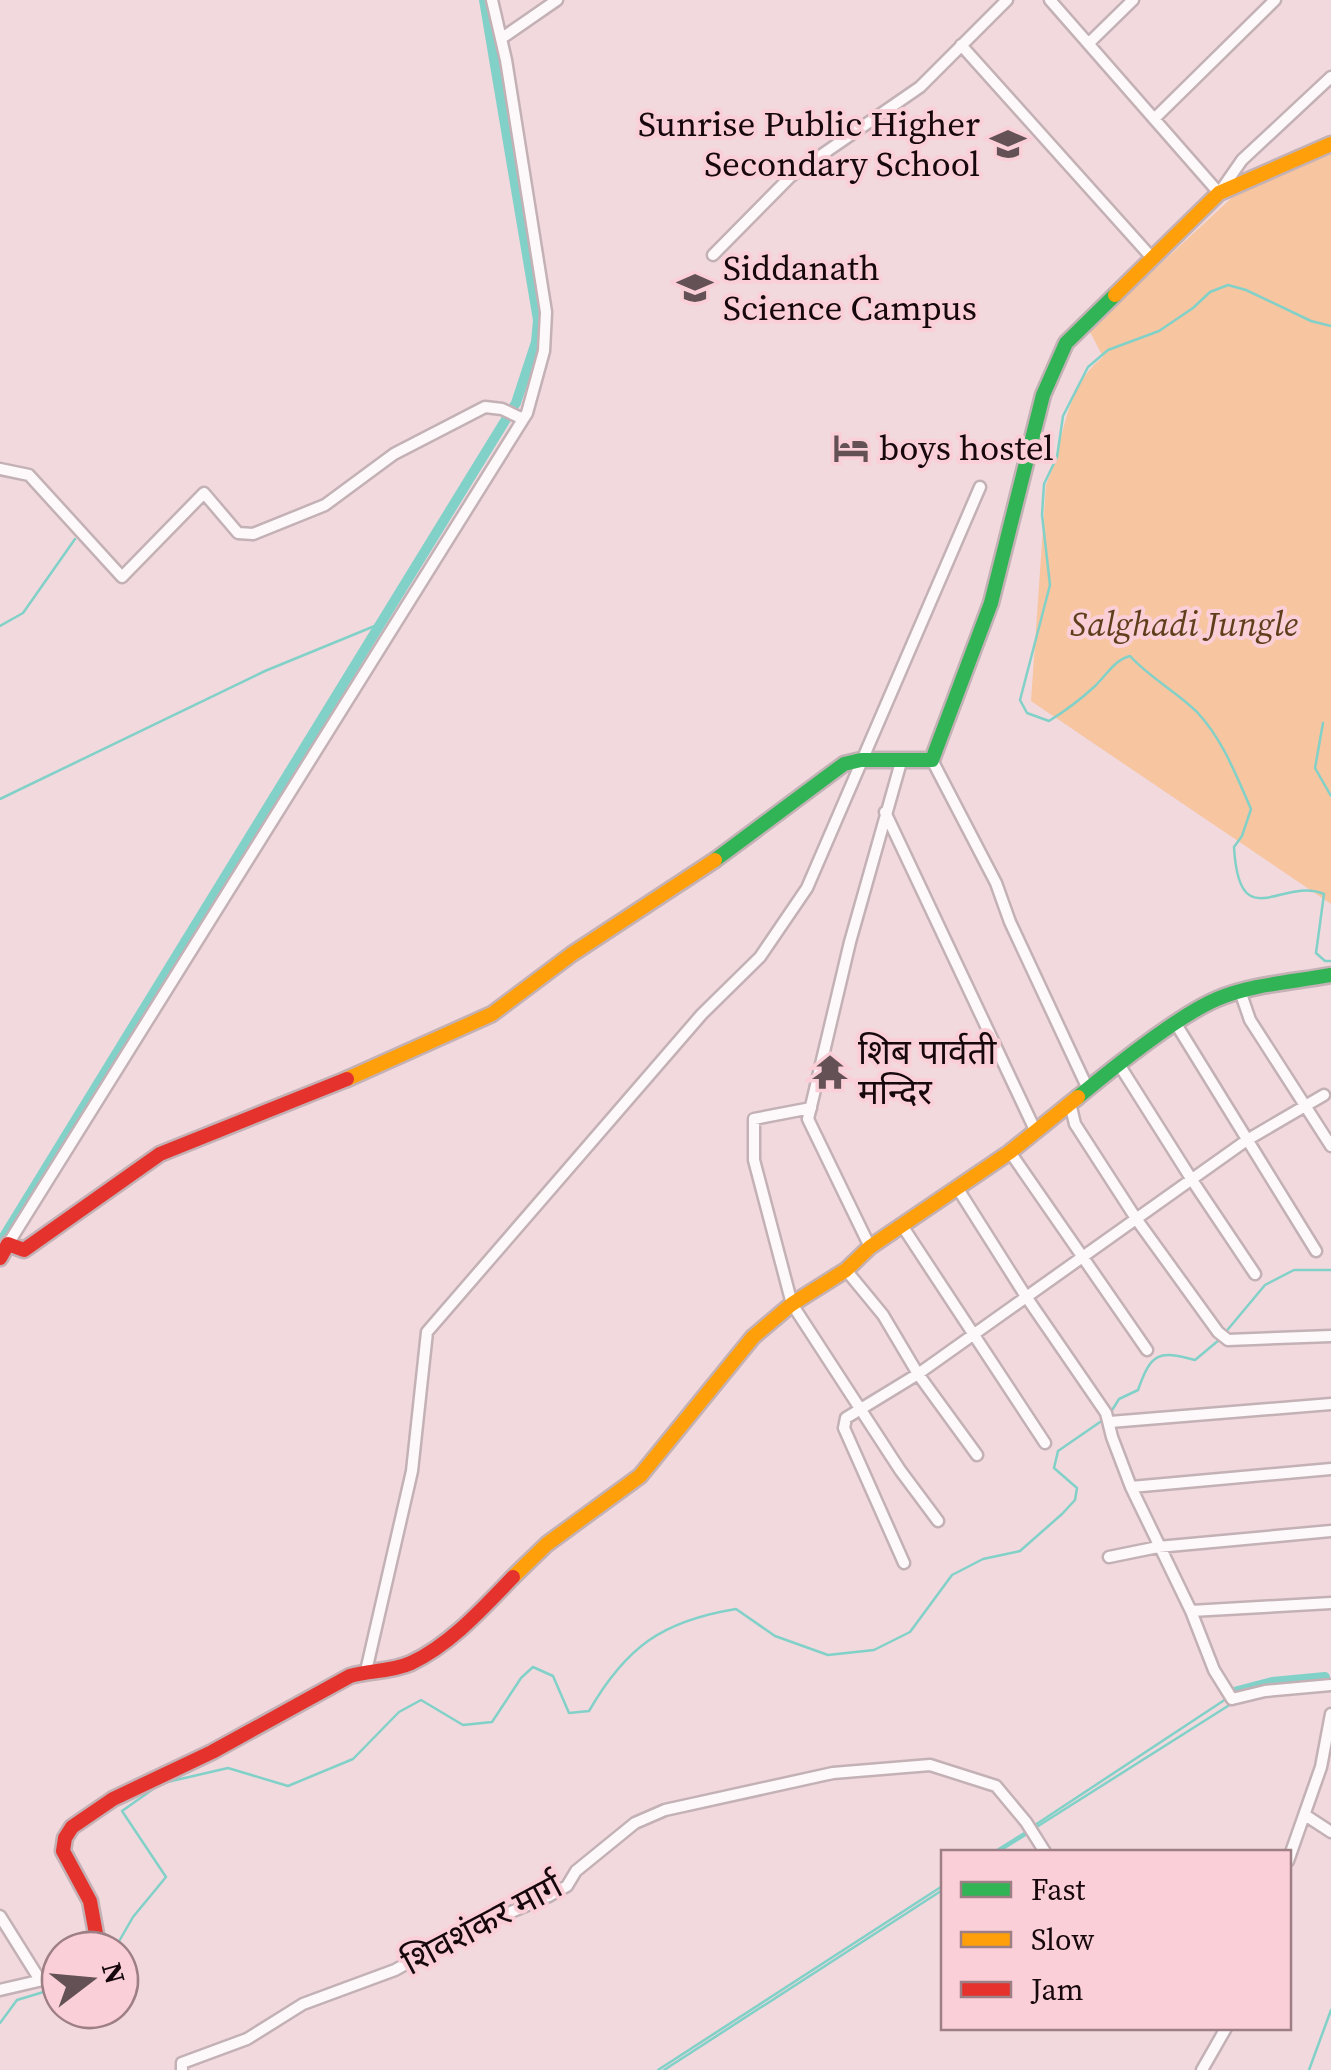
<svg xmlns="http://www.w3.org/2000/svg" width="1331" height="2070" font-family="'Source Serif 4','Noto Sans Devanagari',serif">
<rect width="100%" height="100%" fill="#f1d9de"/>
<!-- green -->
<path fill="#f7c5a0" d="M1331,150v754l-300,-203 15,-216c19,-42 17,-98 57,-128l-14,-27 150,-139z"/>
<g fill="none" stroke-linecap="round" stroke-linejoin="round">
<!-- stream -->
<path stroke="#82d1c8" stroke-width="2.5" d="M1331,326l-20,-5 -65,-31 -18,-5 -18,7 -17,16 -34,23 -51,19 -20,17 -25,49 -6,41 -13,27 -2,31 8,70 -30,115 7,13 22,8c16,-10 31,-21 45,-34 12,-11 20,-27 36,-31 20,22 47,36 67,56 26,28 39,63 54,97l-9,27 -8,11c5,91 48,29 90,47l-8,59 9,8h6
M0,626l23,-13 52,-74
M1323,723l-8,45 16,28
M0,799l265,-128 117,-48
M1224,1334l41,-49 29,-15h37
M1109,1415l10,-16 19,-9c13,-37 20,-40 57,-30l24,-20
M163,1783l65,-15 60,18 65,-27 46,-47 22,-12 42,25 29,-3 29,-44 12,-11 20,9 16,37 20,-2c37,-64 73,-90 147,-102l39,27 53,19 46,-5 36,-18 42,-57 31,-16 37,-8 42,-37 13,-14 2,-12 -23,-20 4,-17 45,-31
M1032,1827l194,-128
M1035,1828l196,-124
M994,1852l32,-20
M998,1852l29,-18
M114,1950l19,-33 33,-40 -44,-66 34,-24
M0,2023l17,-23 43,-13
M658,2070l286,-185
M664,2070l280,-181
M1309,2070l22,-60"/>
<!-- canal -->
<path stroke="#82d1c8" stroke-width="10" d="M0,1243l516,-840 20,-61 2,-22 -54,-320
M1234,1692l38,-10 53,-5"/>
<defs>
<path id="street" d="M1050,0l169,193 23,-33 89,-83
M502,38l55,-38
M1089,43l44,-43
M961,45l192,214
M1154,119l121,-119
M713,255l78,-79 129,-89 87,-87
M0,469l29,6 93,102 82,-84 34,40 15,1 72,-29 69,-51 91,-47 17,2 21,10
M932,760l64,123 14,39 78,167
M885,812l151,320
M1240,991l10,29 81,126
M1176,1024l140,227
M1120,1066l72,114 63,94
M1070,1103l5,21 62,96 81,112 10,8 103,-4
M811,1108l-57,11v41l38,144 108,166 38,51
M1010,1152l137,198
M958,1189l67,106 81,118 6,24 19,50 60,124 23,59 18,29 33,-8 66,-6
M903,1227l142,216
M8,1244l519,-831 17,-62 2,-39 -40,-252 -14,-60
M870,1247l-62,-128 42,-177 51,-180
M846,1270l37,45 35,59 59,81
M1110,1422l221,-18
M1131,1487l200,-18
M1109,1557l49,-10 173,-16
M904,1563l-60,-135 2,-10 72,-44 329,-234 77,-45
M1191,1611l140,-8
M366,1671l46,-200 15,-139 275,-318 58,-57 47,-69 173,-401
M1305,1815l26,17
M1288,1861l33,-94 10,-53
M0,1916l40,64
M0,1990l60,-14
M182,2070v-7l65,-24 56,-35 92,-34 29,-16 13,-11 112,-47 18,-10 9,-15 59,-48 30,-13 168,-37 97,-8 66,21 30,36 19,30
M1202,2070l24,-42"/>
<path id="fast" d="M715,860l129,-96 17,-4h71l59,-157 52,-208 23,-52 49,-48
M1078,1097c35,-29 99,-81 139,-98 35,-15 77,-17 114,-24"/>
<path id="slow" d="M1115,295l104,-102 112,-49
M347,1079l145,-65 80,-60 143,-94
M513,1577l34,-33 93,-68 113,-139 39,-33 54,-34 24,-23 140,-95 68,-55"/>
<path id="jam" d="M0,1258l8,-14 16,6 136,-96 187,-75
M99,1950l-9,-49 -27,-50 2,-13 7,-11 41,-28 99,-47 138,-76c20,-6 41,-4 61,-13 40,-19 72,-55 102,-86"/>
</defs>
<!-- street casing -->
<use href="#street" stroke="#c3b1b5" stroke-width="15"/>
<!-- fast casing -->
<use href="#fast" stroke="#c3b1b5" stroke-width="19"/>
<!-- slow casing -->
<use href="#slow" stroke="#c3b1b5" stroke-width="19"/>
<!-- jam casing -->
<use href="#jam" stroke="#c3b1b5" stroke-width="19"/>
<!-- street -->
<use href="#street" stroke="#fdf9fa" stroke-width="10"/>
<!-- fast -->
<use href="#fast" stroke="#30b455" stroke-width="14"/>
<!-- slow -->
<use href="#slow" stroke="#ff9f0a" stroke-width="14"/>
<!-- jam -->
<use href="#jam" stroke="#e5322d" stroke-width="14"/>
</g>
<!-- icons -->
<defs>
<symbol id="school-bare" viewBox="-9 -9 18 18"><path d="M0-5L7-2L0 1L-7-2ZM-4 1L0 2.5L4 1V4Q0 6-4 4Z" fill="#635156" stroke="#fbcfd8" stroke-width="2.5" paint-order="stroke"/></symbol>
<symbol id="university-bare" viewBox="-9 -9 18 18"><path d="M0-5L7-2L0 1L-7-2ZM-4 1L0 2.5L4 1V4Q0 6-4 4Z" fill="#635156" stroke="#fbcfd8" stroke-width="2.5" paint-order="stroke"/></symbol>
<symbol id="hotel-bare" viewBox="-9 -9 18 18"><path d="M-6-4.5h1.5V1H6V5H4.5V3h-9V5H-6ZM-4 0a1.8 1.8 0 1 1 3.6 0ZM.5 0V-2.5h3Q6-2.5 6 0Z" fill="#635156" stroke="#fbcfd8" stroke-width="2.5" paint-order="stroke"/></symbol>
<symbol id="temple-bare" viewBox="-9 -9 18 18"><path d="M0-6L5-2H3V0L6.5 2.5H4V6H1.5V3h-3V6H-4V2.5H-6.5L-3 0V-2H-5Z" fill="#635156" stroke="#fbcfd8" stroke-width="2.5" paint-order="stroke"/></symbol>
</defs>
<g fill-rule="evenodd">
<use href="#school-bare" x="983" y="119" width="50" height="50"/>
<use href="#university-bare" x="670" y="263" width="50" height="50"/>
<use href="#hotel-bare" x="826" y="423" width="50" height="50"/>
<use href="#temple-bare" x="805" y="1047" width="50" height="50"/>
</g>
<g text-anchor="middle" stroke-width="8" stroke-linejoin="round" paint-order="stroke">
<!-- poi labels -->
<g font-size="35" fill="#16080c" stroke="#fbcfd8" text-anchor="start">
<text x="980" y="136" text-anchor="end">Sunrise Public Higher<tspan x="980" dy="40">Secondary School</tspan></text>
<text x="723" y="280">Siddanath<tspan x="723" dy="40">Science Campus</tspan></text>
<text x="879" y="460">boys hostel</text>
<text x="858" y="1064">शिब पार्वती<tspan x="858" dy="40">मन्दिर</tspan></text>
</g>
<!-- park labels -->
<g font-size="35" font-style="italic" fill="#5f3e1c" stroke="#fbcfd8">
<text x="1184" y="636">Salghadi Jungle</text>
</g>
<!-- street labels -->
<g font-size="35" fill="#16080c" stroke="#fbcfd8">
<text transform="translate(482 1924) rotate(-28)" y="12">शिवशंकर मार्ग</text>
</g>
</g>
<!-- legend -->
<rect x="941" y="1850" width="350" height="180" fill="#fbcfd8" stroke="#9f7f86" stroke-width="2.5"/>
<rect x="961" y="1882" width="50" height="15" fill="#30b455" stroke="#9f7f86" stroke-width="2.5"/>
<text x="1031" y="1900" font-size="30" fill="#16080c">Fast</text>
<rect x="961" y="1932" width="50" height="15" fill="#ff9f0a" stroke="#9f7f86" stroke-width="2.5"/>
<text x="1031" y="1950" font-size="30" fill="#16080c">Slow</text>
<rect x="961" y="1982" width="50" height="15" fill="#e5322d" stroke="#9f7f86" stroke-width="2.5"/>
<text x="1031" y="2000" font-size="30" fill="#16080c">Jam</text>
<!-- north arrow -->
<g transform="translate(90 1980) rotate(74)"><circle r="48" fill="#fbcfd8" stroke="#9f7f86" stroke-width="2.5"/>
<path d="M0-8L18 38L0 25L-18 38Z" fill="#635156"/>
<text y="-15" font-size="28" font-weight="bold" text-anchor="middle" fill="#16080c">N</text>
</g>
</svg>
